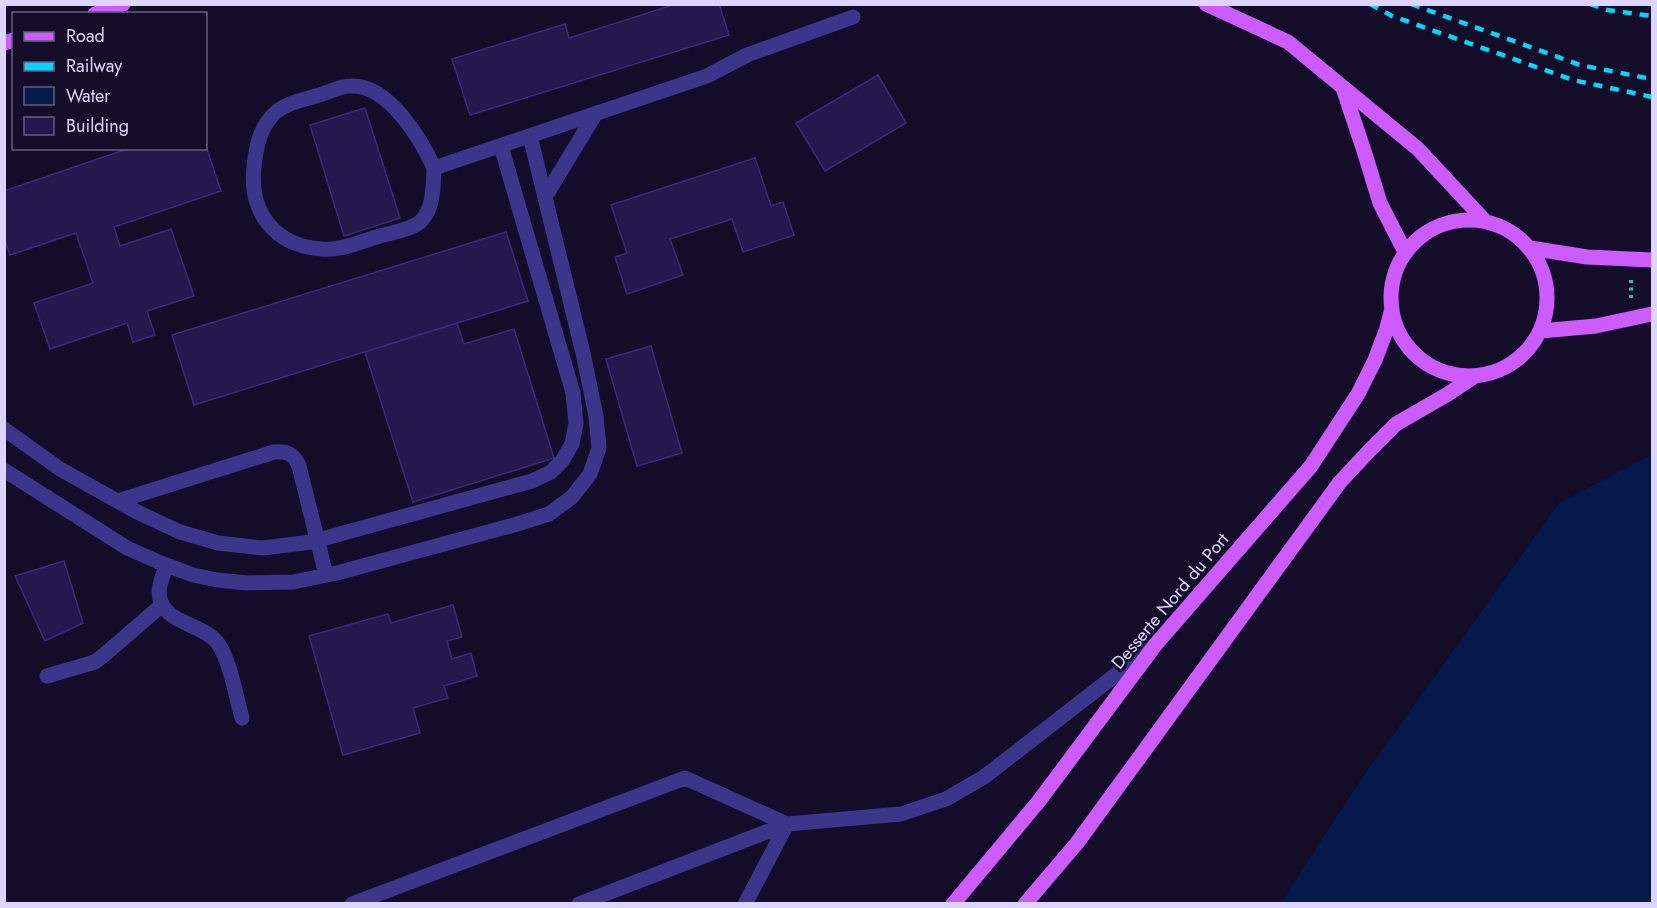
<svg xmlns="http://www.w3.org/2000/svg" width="1657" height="908" font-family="Jost,sans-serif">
<rect width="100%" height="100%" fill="#140d29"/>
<!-- water -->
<path fill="#051a4a" d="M1652,383v520l-446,1 242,-348 108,-119z"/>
<!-- pier -->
<path fill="#140d29" d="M1652,383v72l-93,48 -201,281 -77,119h-75l242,-347 108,-119z"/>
<!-- building -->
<path fill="#25184c" stroke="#3d287a" stroke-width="1.5" d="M676,4h43l10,31 -259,80 -18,-56 113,-35 4,14z
M878,75l28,48 -81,48 -29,-48z
M365,108l35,110 -56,18 -34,-111z
M206,146l15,45 -107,36 6,19 51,-17 23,67 -47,15 8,24 -22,7 -6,-19 -77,26 -16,-46 59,-20 -17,-50 -66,22 -6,-17v-47l126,-43h76z
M755,158l16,48 12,-4 11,33 -51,17 -11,-33 -62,20 13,36 -56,19 -12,-37 12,-4 -16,-48z
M506,232l22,69 -334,104 -22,-70z
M457,323l7,21 50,-15 40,129 -141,44 -48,-150z
M651,346l31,107 -45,13 -31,-107z
M64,561l19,62 -38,18 -30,-65z
M453,605l9,32 -15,4 5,18 19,-6 6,23 -33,10 4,12 -35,10 7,25 -77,22 -34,-119 79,-22 3,9z"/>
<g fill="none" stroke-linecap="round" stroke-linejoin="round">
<!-- path -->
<path stroke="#24c4c4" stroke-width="4" stroke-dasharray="3 4.5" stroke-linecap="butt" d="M1631,280v19"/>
<!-- lane -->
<path stroke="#3d348c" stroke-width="15" d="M434,168c-1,17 0,39 -12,52 -9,10 -30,12 -42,16 -18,5 -39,15 -58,13 -47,-3 -73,-36 -68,-82 2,-18 5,-37 18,-51 11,-12 29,-16 44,-20 11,-3 24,-10 35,-10 37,-2 70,53 83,82l273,-92 40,-21 106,-38
M545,197l51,-84
M4,429l56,40 77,43 43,20 38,11 45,5 48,-6 221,-61 19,-9 11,-11 10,-17 4,-20 -3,-31 -72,-247
M4,470l123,78 34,15 32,12 24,5 31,3 45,-1 44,-9 177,-48 35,-11 23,-17 18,-23 9,-26 -3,-32 -13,-63 -53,-217
M118,501l156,-49c13,-1 20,2 25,14l27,109
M166,565c-2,8 -7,19 -7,27 1,32 42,30 58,50 13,17 19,55 25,76
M47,676l48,-14 9,-7 58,-50
M352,904l333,-126 102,46 -42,80
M579,904l208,-80 114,-10 45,-15 38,-22 165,-128"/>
<!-- primary -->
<path stroke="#cc5cff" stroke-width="15" d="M1206,4l82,38 130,107 67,72
M95,14l28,-10
M4,43l10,-3
M1343,88l22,66 15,49 25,49
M1391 298a78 78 0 1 1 156 0a78 78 0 1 1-156 0Z
M1530,248l57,9 65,3
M1541,331l55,-5 56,-12
M953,904l86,-103 117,-157 155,-178 47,-72 17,-34 11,-29 6,-22
M1025,904l52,-61 263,-361 29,-31 27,-27 52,-30 27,-18"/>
<!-- rail -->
<path stroke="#01d6ff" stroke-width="4.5" stroke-dasharray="9 8" stroke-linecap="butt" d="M1370,4l22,12 181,64 79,17
M1411,4l169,61 72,14
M1590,4l17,6 45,6"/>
</g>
<g text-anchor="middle" stroke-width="6" stroke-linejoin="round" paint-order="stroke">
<!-- street labels -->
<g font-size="18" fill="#ddd5ff" stroke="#140d29">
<text transform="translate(1170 601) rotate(-50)" y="6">Desserte Nord du Port</text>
</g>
</g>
<!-- border -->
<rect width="1657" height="908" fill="none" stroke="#ddd5ff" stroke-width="12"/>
<!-- legend -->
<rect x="12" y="12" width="195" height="138" fill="#140d29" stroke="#645d7f" stroke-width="1.5"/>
<rect x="24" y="32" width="30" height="9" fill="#cc5cff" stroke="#645d7f" stroke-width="1.5"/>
<text x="66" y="42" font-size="18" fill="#ddd5ff">Road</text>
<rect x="24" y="62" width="30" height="9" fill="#01d6ff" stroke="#645d7f" stroke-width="1.5"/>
<text x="66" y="72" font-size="18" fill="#ddd5ff">Railway</text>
<rect x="24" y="87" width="30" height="18" fill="#051a4a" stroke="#645d7f" stroke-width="1.5"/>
<text x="66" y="102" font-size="18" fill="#ddd5ff">Water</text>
<rect x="24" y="117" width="30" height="18" fill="#25184c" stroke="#645d7f" stroke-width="1.5"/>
<text x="66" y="132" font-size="18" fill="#ddd5ff">Building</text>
</svg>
